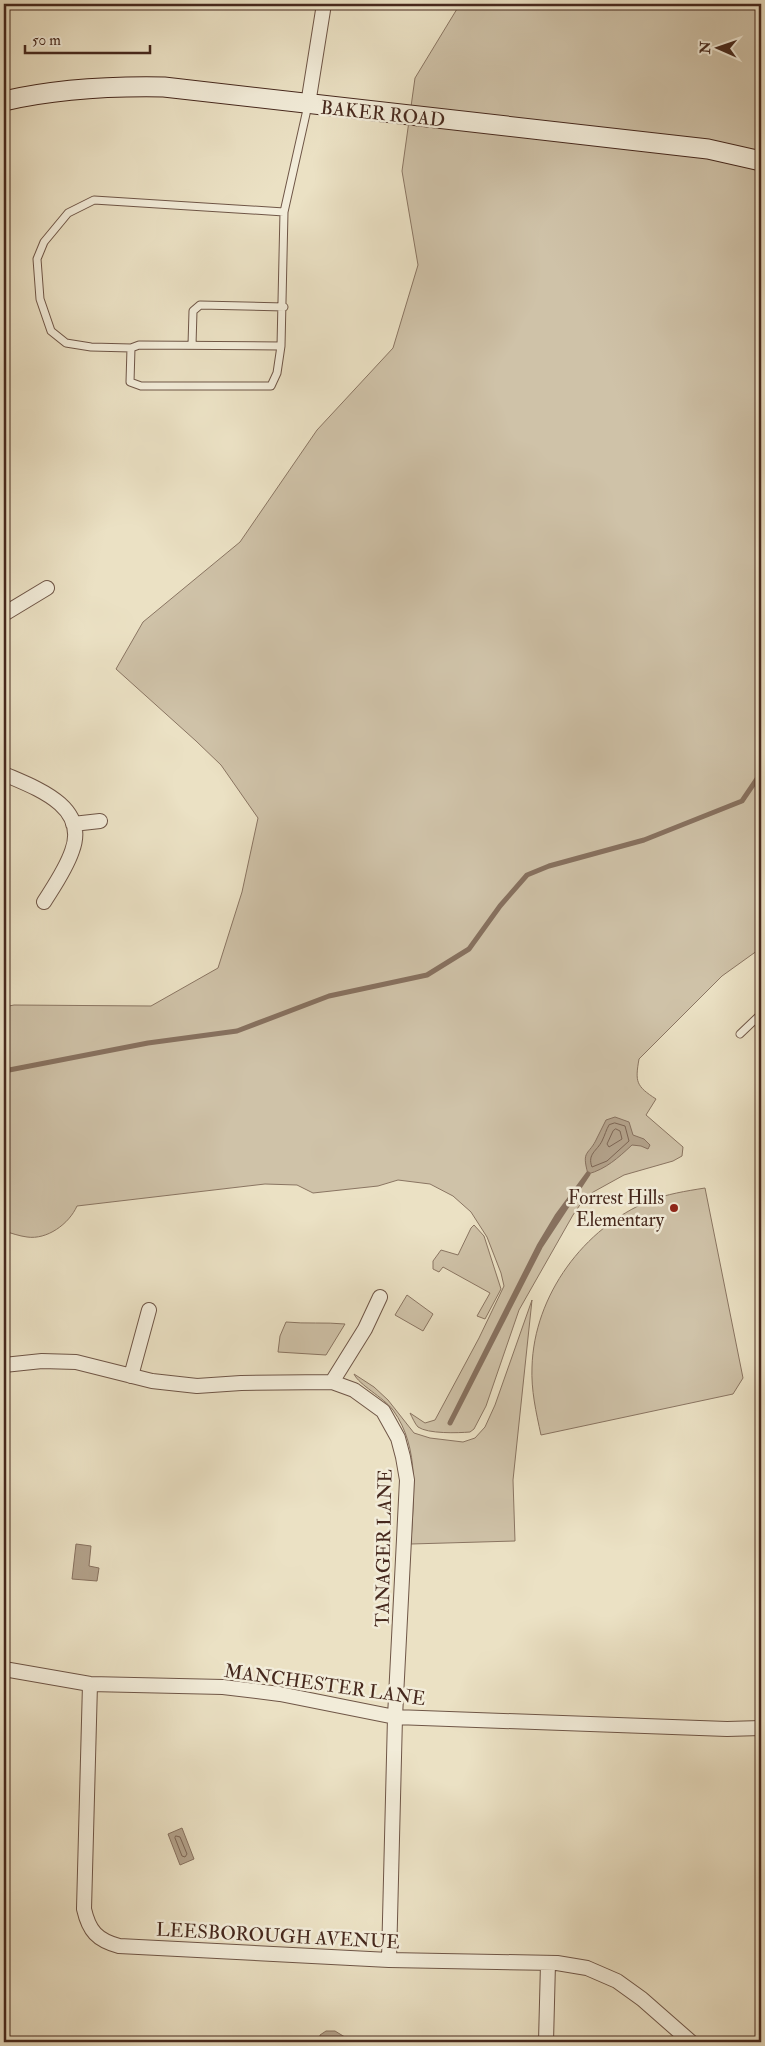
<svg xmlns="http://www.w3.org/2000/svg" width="765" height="2046" font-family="'IM FELL Double Pica',serif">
<rect width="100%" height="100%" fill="#ebe1c4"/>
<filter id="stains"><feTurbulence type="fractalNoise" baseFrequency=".004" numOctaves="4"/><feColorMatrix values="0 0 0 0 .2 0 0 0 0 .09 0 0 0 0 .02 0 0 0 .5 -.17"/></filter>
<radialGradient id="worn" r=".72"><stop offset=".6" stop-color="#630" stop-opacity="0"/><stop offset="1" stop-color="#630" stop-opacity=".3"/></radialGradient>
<!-- green -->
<path fill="#cfc2a8" stroke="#8a7562" d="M460,4h301v944l-39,28 -83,83c-4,23 -3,27 17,40l-10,16 37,32 -1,9 -9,5 -49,14 -38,21 -13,19 -54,95 -33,96 -12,23 -4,3c-12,1 -42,2 -52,-5 -3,-3 -6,-10 -8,-14l15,10 10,-3 44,-82 25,-52 -3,-13 -14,-36 -16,-25 -18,-16 -23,-12 -32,-4 -20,6 -65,7 -16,-8 -32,-1 -188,22c-8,18 -30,34 -50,31 -8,-1 -16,-4 -23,-6v-224l10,-2 137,1 67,-38 24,-76 16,-74 -37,-53 -25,-24 -80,-72 27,-47 97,-80 77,-112 76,-82 25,-83 -16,-94 13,-93z
M705,1188l38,190 -10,16 -192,41c-5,-23 -10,-45 -9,-68 2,-72 52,-139 117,-166 18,-7 37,-10 56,-13z
M474,1225l10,11 17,53 -16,30 -8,-3 13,-23 -47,-26 -4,5 -6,-3v-8l8,-11 17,5 13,-27z
M407,1295l26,19 -10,17 -28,-16z
M532,1300l-19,180 2,61 -104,3c2,-46 10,-95 -18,-134 -10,-13 -34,-25 -39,-36l20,13 14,13 26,33 16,5 33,4 12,-4 10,-11 10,-22z
M286,1322c20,2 39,0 59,2l-19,31 -48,-3 2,-16z"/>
<!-- water -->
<path fill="#b3a28b" stroke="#87715f" d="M615,1117l14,5 4,13 11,4 6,6 -2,4 -7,-3 -9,-1c-14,13 -26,24 -44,29 -7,-25 1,-18 9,-36 3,-6 6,-12 9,-18z
M76,1544l15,2 -2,20 10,2 -2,13 -25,-2z
M182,1828l12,31 -14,6 -12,-31z
M326,2031h9l18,11h-34l1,-7z"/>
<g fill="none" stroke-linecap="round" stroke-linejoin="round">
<!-- shore -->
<path stroke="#7c6554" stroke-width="1" d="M615,1123l10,3 4,15 -22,20 -15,6c-5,-13 5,-16 10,-26 3,-6 4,-11 7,-16z
M616,1129l4,2 2,8 -13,8 -2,-3 6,-13z
M176,1836l4,1 7,17 -2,3 -3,-1 -7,-18z"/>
<!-- stream -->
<path stroke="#87715f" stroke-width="5" d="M4,1071l144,-28 89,-12 92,-35 98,-21 42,-26 31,-43 27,-31 22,-9 95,-26 98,-39 19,-28
M588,1174l-48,73 -90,176 89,-177 18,-30z"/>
<defs>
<path id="lane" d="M192,345l1,-34 7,-6 84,2
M281,346l3,-134
M131,348l-1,34 11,4h130l6,-13 4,-27 -142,-1 -8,3 -40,-1 -25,-4 -15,-12 -11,-32 -3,-40 7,-17 24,-29 26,-13 190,12 24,-107
M740,1034l21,-20"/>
<path id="street" d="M308,104l16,-100
M4,614l43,-26
M4,774c32,14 85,32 68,77 -6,18 -18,35 -28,51
M73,824l27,-3
M4,1365l38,-4 34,1 76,19 45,5 44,-3 91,-1 22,8 29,21 15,27 5,19 4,23 -12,237 -6,243
M131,1376l18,-66
M332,1382l33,-53 15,-32
M4,1669l86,15 133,3 57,7 115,23 332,12 34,-1
M90,1684l-6,225c5,22 13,31 35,37l270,14 168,3 30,5 30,13 25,18 49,43
M546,2042l2,-79"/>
<path id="secondary" d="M4,101c52,-12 106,-15 160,-14l544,62 53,12"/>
</defs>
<!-- lane casing -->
<use href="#lane" stroke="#6f5647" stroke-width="9"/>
<!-- street casing -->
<use href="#street" stroke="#6f5647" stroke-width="16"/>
<!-- secondary casing -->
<use href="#secondary" stroke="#46281d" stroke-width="21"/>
<!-- lane -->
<use href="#lane" stroke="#f2ecd9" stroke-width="7"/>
<!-- street -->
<use href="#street" stroke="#f2ecd9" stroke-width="14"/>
<!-- secondary -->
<use href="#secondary" stroke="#f2ecd9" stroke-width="19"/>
</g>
<!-- markers -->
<circle fill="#8f2418" stroke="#f2ecd9" stroke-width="2" cx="674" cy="1208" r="5"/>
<g text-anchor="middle" stroke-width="5" stroke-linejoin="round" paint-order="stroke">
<!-- street labels -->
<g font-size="19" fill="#46281d" stroke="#f2ecd9">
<text transform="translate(383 113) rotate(6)" y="7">BAKER ROAD</text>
<text transform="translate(383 1548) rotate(-89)" y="7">TANAGER LANE</text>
<text transform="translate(325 1684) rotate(8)" y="7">MANCHESTER LANE</text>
<text transform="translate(278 1935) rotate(3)" y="7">LEESBOROUGH AVENUE</text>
</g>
<!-- poi labels -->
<g font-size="19" fill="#46281d" stroke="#f2ecd9" text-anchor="end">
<text x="664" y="1204">Forrest Hills<tspan x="664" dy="22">Elementary</tspan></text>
</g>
</g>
<!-- margin -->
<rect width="765" height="2046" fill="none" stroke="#ebe1c4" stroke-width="20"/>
<rect x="5" y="5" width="755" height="2036" fill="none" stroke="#46281d" stroke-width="2.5"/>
<rect x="10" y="10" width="745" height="2026" fill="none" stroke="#46281d"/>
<!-- north arrow -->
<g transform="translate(718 48) rotate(272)" stroke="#f2ecd9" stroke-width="4" paint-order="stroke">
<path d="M0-4L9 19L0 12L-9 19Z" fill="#46281d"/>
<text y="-8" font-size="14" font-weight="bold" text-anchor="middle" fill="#46281d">N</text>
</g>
<!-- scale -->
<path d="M25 45v8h125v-8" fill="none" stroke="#46281d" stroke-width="2.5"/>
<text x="32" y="45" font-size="15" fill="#46281d" stroke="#f2ecd9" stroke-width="4" paint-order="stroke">50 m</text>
<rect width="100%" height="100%" filter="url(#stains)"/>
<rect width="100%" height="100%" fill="url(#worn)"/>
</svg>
